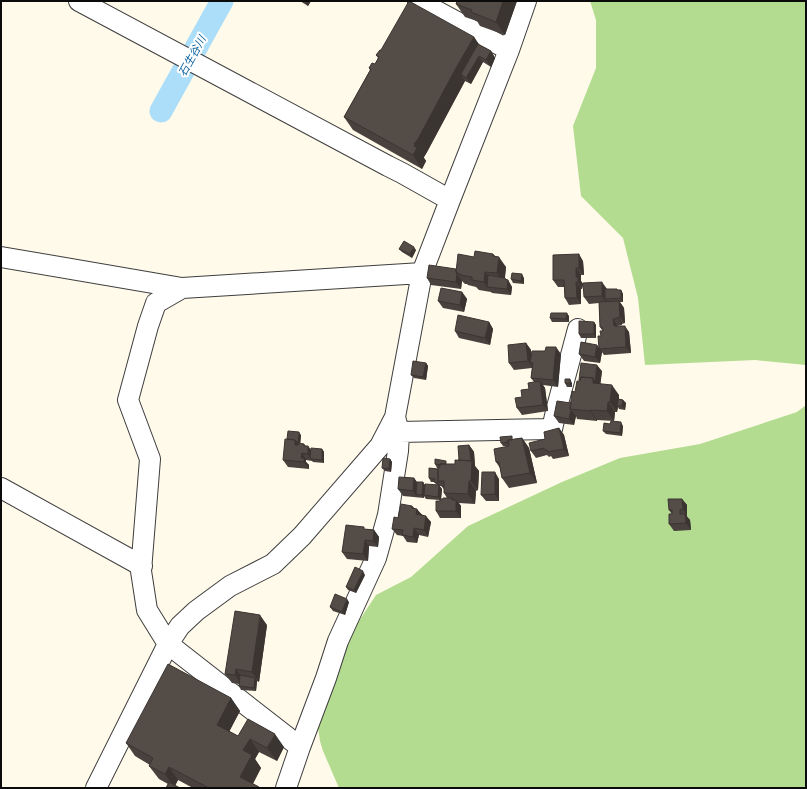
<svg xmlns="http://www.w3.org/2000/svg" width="807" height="789" font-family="Lora,'Noto Sans JP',serif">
<rect width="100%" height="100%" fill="#fffaea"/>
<!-- forest -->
<path fill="#b4dc91" d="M590,1h216v364l-51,-5 -110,5 -7,-67 -15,-60 -42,-42 -8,-70 23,-58v-48z
M806,405v383h-467l-16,-37 -3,-10 -6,-39 37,-69 25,-38 35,-18 57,-51 94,-44 58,-24 80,-14 97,-32z"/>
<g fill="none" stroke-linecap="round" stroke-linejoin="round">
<!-- river -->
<path stroke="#acdef9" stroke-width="23" d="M161,111l61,-110"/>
<defs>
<path id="minor" d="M79,1l309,165 14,7 48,27
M418,1l91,49
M1,257l181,31 240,-15
M182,288l-26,15 -8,23 -20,74 22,59 -9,112 6,39 21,34 132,103
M399,432l153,-3 5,-22 21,-78
M1,488l141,78
M96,788l72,-144 12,-18 16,-15 34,-25 43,-22 29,-28 78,-90 15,-29 27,-144 28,-73 59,-150 17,-49
M286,788l14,-41 26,-69 12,-37 38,-83 12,-43 10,-64 1,-19 -4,-15"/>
</defs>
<!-- minor casing -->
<use href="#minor" stroke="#3e3e3e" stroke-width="22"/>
<!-- minor -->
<use href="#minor" stroke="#fff" stroke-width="20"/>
</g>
<!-- wall -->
<path fill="#48413d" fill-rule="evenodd" d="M300,1h11l-3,5z
M457,1h60l-12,34 -25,-9 -3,-5 -12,-4 -9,-13z
M474,37l5,8 12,6 4,7 -4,9 -8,-5 -12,22 -6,-3 -38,71 -3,5v1l2,3 -4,8 -69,-39 -9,-13 26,-47 -1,-2 6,-4 3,-6 -2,-3 5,-5z
M399,249l17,1 -4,8 -10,-6z
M493,254l13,13 -1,11 1,2h2l4,7 -1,8 -19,-2 -1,-1 -12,-2 -3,-3 -8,-2 -1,-1h-2l-3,-3 -1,8 -30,-4 -4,-7 29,-9 18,-12z
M583,261l1,14h-3v6l2,3 -1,5h-1v15l-12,1 -4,-7 -1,-11h-6l-5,-7z
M524,278v6l-11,-1 -2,-4z
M607,289l14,1 2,4v8h-3l4,6 1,15 -3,1v1l-5,1 12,6 2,21 -27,2 -2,-3 -2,11 -16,-2 -5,-7 20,-7 4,-16 -1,-1 -2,-3 -1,-24 -10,1 -5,-7z
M462,292l5,7 -3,13 -21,-4 -5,-7z
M569,316v6h-17l-2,-4z
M489,322l4,7 -3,16 -31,-7 -4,-7z
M594,322l2,3v13h-15l-2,-4z
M526,343l5,7v4h30l-3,33 -15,-2 2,3 3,23 -26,4 -5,-7 5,-11 12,-15 -3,-4 1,-10 -18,2 -5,-7z
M426,363l2,3 -2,14 -12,-2 -3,-3z
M602,371l-2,13 19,11v4l4,1 3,3 -1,7 -6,-1 -1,-2 -1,5h-2l-1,9 -17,-1v1l-20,-2 -1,-3 -2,9 -15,-2 -5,-7 17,-13 9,-22 -1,-1z
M565,383h7v4h-5z
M623,426l-1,10 -16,-2 -3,-3z
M559,428l5,7 5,21 -16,3 -2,-3 -2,1 -2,-2 -11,3 -5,-7z
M301,435l-1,9 6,2h2l3,4 11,-1 2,3v11l-11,-1 -1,-1 -6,-1v2l3,3v4l-21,-2 -5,-7 4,-21z
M522,438l7,10 8,35 -28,5 -7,-10 -2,-10 -4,-6 13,-16h-6l-2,-3 13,-4z
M469,445l5,7 1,14 4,5 -1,19 -2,1 -1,13 -16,-1 2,3v12h-21l-4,-7 4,-10v-1l-14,-1 -2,-3v2l-21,-2 -5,-7 16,-11 3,4h6l2,3h12l-3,-3h-3l-2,-4 9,-9v-1h-1l-2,-4h20zM439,486h2l3,3v4l3,5 -6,1 1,-10z
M390,459l2,3 -1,10 -6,-1 -3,-3z
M499,479v22h-13l-5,-6z
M682,499l5,6v11h-1l4,4 1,10 -17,1 -5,-7 3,-10 -3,-4z
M412,506l19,16 -3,15 -9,-2 -2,8 -10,-1 -4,-6 -6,-1 -5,-6 6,-11z
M366,529l8,1 5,7 -1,10 -9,-1 -1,15 -21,-2 -5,-7z
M365,575l-9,18 -8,-3 -2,-3z
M349,602l-4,13 -12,-4 -3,-4z
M267,625l-8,57 -2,-1 -1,10 -15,-1 -2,-4v-2l-7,-1 -7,-9z
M231,698l9,13 -11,20 9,5 46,11 -7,14 -18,-9 -4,7 6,9 -8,16 7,4h-67l-15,-8 -3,6 -7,-2 -9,-5 -10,-13 1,-1 -15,-9 -9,-13z"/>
<!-- shaded-wall -->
<path fill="#3b3532" d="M305,1h6l-3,5z
M503,1h14l-12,34 -9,-13z
M474,37l9,13 -4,7 4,5 -12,22 -5,-6 -5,-4 4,7 -38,71 -3,5v1l2,3 -4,8 -9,-14 1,-11z
M491,51l4,7 -4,9 -5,-7z
M414,247l2,3 -4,8 -2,-4z
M493,254l6,7v-4l7,10 -2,16 -7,-10 -4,-17z
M579,254l4,7 1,14 -5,-7z
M576,268l5,7v6l2,3 -1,5 -4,-7 -2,-5z
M485,272l7,10 -5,5 -3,-5z
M457,274l5,7 -1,8 -5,-7z
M522,274l2,4v6l-3,-3z
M505,278l2,4 1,-2 4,7 -1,8 -4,-6z
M576,282l5,7v15l-4,-6z
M602,282l5,7v10h-2l2,2v2l-5,-7z
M621,290l2,4v8l-2,-4z
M462,292l5,7 -3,13 -4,-7z
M619,301l5,7 1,15 -5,-6z
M567,313l2,3v6l-3,-3z
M618,317l4,7v1l-4,-7z
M613,319l4,6 1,8 -4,-7z
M489,322l4,7 -3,16 -5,-7z
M594,322l2,3v13l-2,-4z
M625,326l4,6 2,21 -5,-6z
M526,343l5,7 1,12h-2l2,3 1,3 -5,-7z
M597,345l5,7 -2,11 -5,-6z
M556,347l5,7 -3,33 -5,-7z
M426,363l2,3 -2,14 -3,-3z
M597,365l5,6 -2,17 -7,-5v-5z
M570,379l2,4v4l-2,-3z
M540,381l5,7 3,23 -5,-6z
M612,385l7,10 -1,11h-1l1,1 -1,5 -7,-10z
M623,400l3,3 -1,7 -3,-4z
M608,402l7,10 -1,9 -7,-10z
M571,410l5,6 -2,9 -5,-6z
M590,410l7,10v1l-7,-10z
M621,422l2,4 -1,10 -2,-3z
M559,428l5,7 5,21 -5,-7z
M299,432l2,3 -1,11 -2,-3z
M522,438l7,10 8,35 -7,-10z
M295,440l5,6 -5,-1z
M304,444l4,5v-3l5,7 -2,6 -3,-5 -4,-8z
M469,445l5,7 1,14 4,5 -1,19 -7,-9v-20z
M322,449l2,3v11l-2,-3z
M302,453l4,7v2l3,3v4l-8,-11z
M390,459l2,3 -1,10 -2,-3z
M495,472l4,7v22l-4,-7z
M414,478l5,7 -3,9 2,4 -5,-7z
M469,481l7,10 -1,13 -7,-10z
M423,482l2,4 -1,12 -2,-3z
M439,485l3,4 -1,11 -3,-3z
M452,498l4,6v-4l5,6v12l-5,-7z
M682,499l5,6v11l-4,-7z
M412,506l4,7 1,-4 5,6 -1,5 -9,-12z
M685,514l5,6 1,10 -5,-7z
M426,516l5,6 -3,15 -4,-7z
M414,528l5,7 -2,8 -4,-6z
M374,530l5,7 -1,10 -5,-6z
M365,540l4,6 -1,15 -5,-7z
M363,571l2,4 -9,18 -2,-3z
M347,599l2,3 -4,13 -3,-3z
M260,615l7,10 -8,57 -7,-10z
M236,669l7,10 -1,6 -7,-10z
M255,678l2,3 -1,10 -2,-3z
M231,698l9,13 -14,27 -9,-13z
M275,734l9,13 -7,14 -10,-13z
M250,739l9,13 -4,7 6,9 -11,20 -10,-11 3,-27z
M169,767l9,13 -4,7 -9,-13z"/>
<!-- building -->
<path fill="#544c47" stroke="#3b3532" d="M409,1l65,36 -18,31 -38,71 -4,5h1l-1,2 3,2 -4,7 -69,-38 27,-48 -2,-1 3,-5 3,1 4,-7 -3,-2 4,-5h1z
M457,1h46l-7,21 -25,-10 1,-2 -16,-6z
M478,44l13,7 -5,9 -7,-4 -13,22 -5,-4z
M404,241l10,6 -4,7 -11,-5z
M475,251l18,3v2l6,1 -2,16 -12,-1 -1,10 -12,-2v-3l-11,-2v-1h-3v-1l-2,-1 2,-18 16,3z
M579,254v14h-3v9h2v5h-2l1,16h-12l-1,-18h-11v-25z
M429,265l27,4v3l1,2 -1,8 -29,-4z
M512,273l10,1 -1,7 -10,-2z
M488,275l17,3v1l3,1 -1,9 -20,-2z
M602,282v14l-18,1 -1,-14z
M441,288l21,4 -2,13 -22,-4z
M605,289h12v1h4v8l-16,1z
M619,301l1,16h-2v1l-5,1 1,7h11l1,21 -27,2 -1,-13h3l-1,-5h3l-1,-4h-2l-1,-25z
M551,313h16l-1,6 -16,-1z
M458,315l31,7 -4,16 -30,-7z
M579,321l15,1v12h-15z
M581,342l16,3 -2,12 -16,-3z
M526,343l2,18 -19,2 -1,-18z
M546,347h10l-3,33 -22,-2 2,-15 -3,-1 2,-11h13z
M413,361l13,2 -3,14 -12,-2z
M581,363l16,2 -2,17 -2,-4 -12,-1 -1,3h-1z
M581,377l12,1v5l19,2 -2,17h-2l-1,9 -17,-1v1l-20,-2 2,-18 3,1 2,-11h3z
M565,379h5v5l-5,-1z
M540,381l3,24 -26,3 -2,-10 7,-1 -1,-7 8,-1 -1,-6z
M618,399l5,1 -1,6h-5z
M557,401l14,2 -1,6 1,1 -2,9 -15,-3z
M611,421l10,1 -1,11 -17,-2 1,-8 6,1z
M559,428l5,21 -16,3 -1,-2h-3v-2l-13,3 -2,-8 16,-4 -1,-7z
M288,431l11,1 -1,11 -3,-3 -8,-1z
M512,436v4h-4v2l-7,1 -1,-6z
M522,438l8,35 -28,5 -3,-16h-3l-2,-13 15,-3 -1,-6z
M285,439l10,1v5h3v-2l6,1v2h4v8l-6,-1 -1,5h3v4l-21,-2z
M469,445l2,16 -12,-1 -1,-14z
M311,448l11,1v11l-11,-1 -1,-2z
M383,458l7,1 -1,10 -7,-1z
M435,459l11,2v3h-6v1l-5,-1z
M455,460l17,1 -1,20h-2l-1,13 -24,-1v-12h-6v-14h2v-3h15z
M429,468l9,1v12l1,1h-5l1,-3 -6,-1z
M482,472h13v22l-14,1z
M399,477l15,1 -1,13 -15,-2z
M417,482h6l-1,13 -6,-1z
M425,484l14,1 -1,12 -14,-2z
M443,498h9v2h4v11h-20v-10h4v-2h3z
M668,499h14l1,10 -3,1v4h5l1,9 -17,1v-10h3v-4h-3z
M401,504l11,2v2l5,1 -1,5 10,2 -2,14 -10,-2 -1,9 -11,-2 1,-5 -11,-1 2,-12 4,1z
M346,525l18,2v2l10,1 -1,11 -8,-1 -2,14 -21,-2z
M355,567l8,4 -9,19 -8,-3z
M335,594l12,5 -5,13 -12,-5z
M235,611l25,4 -8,57 -16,-3 -1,6 -10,-1z
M168,664l63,34 -14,27 21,11 10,-17 27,15 -8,14 -17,-9 -7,11 9,5 -12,22 19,10v1h-33l-1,-1 -1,1h-15l-40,-21 -4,7 -16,-8 4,-8 -27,-15z
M240,675l15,3 -1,10 -15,-2z
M169,782l11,6h-14z"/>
<g text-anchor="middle" stroke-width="4" stroke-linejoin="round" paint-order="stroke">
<!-- water labels -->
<g font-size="11" font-style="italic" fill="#1165a1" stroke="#fff">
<text transform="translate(192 56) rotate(-61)" y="4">石生谷川</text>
</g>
</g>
<!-- border -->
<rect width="807" height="789" fill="none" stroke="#0b0b0b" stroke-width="4"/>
</svg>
